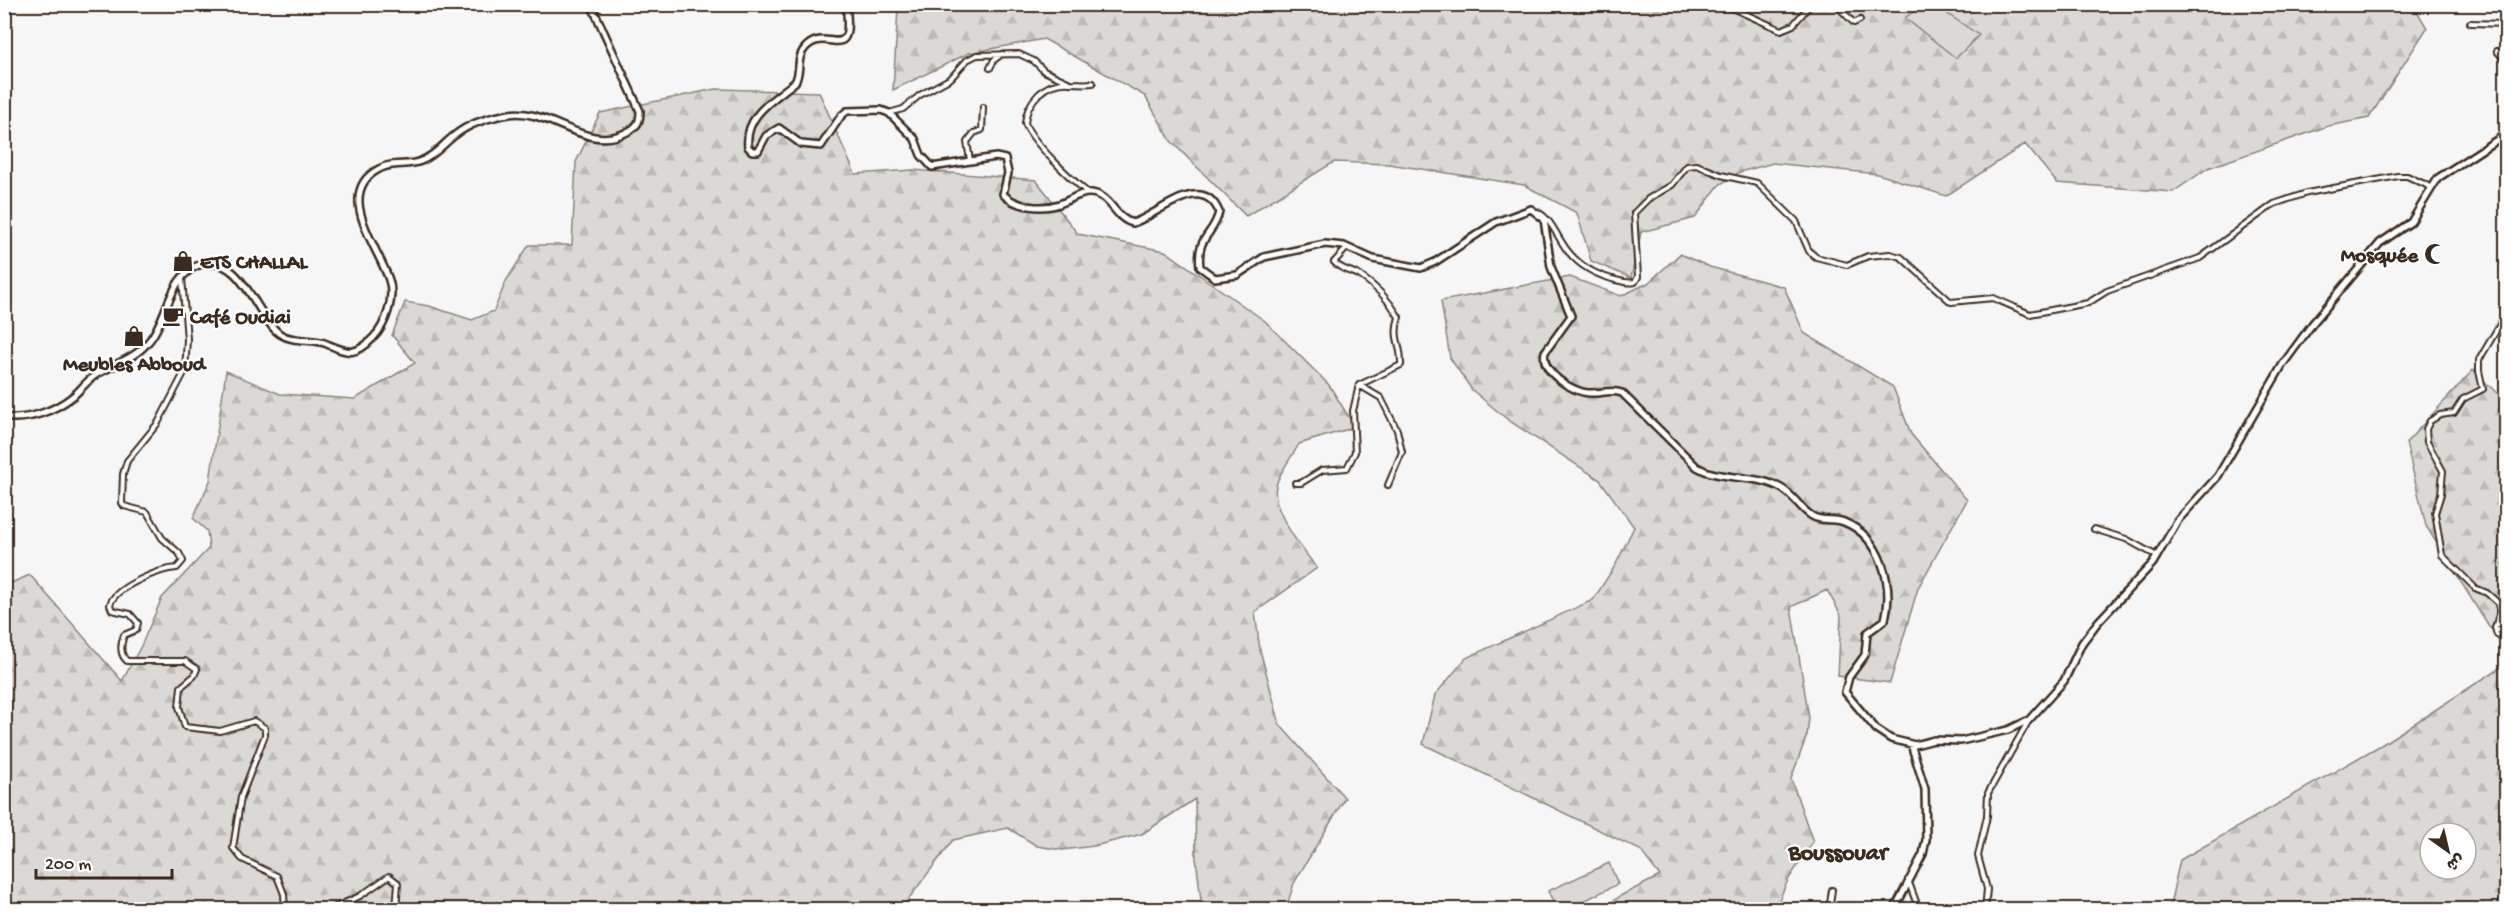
<svg xmlns="http://www.w3.org/2000/svg" width="2511" height="914" font-family="'Gochi Hand','Playpen Sans Arabic',sans-serif">
<defs>
<pattern id="forest-firs" width="22" height="20" patternUnits="userSpaceOnUse" patternTransform="scale(1.5)"><rect width="22" height="20" fill="#dbd9d6"/><path d="M5 1l3.5 6h-7zM16 11l3.5 6h-7z" fill="#bdbab7"/></pattern>
</defs>
<rect width="100%" height="100%" fill="#f7f6f6"/>
<filter id="ink" filterUnits="userSpaceOnUse"><feTurbulence type="fractalNoise" baseFrequency=".0167" numOctaves="2"/><feDisplacementMap in="SourceGraphic" scale="12" xChannelSelector="R" yChannelSelector="G"/><feConvolveMatrix kernelMatrix="1 2 1 2 8 2 1 2 1" color-interpolation-filters="sRGB"/></filter>
<g filter="url(#ink)">
<!-- forest -->
<path fill="url(#forest-firs)" stroke="#8b827a" stroke-width="1.5" fill-rule="evenodd" d="M906,4h1507l14,24 -58,90 -41,8 -120,42 -35,24 -116,-9 -32,-39 -79,52 -68,-22 -105,-11 -33,9 -21,13 -24,33 -54,14 -10,46 -40,-17 -14,-48 -53,-28 -135,-21 -55,-2 -88,54 -75,-75 -26,-45 -101,-57 -75,14 -76,37 5,-81z
M715,89l104,3 36,82 58,-4 123,10 42,54 87,17 100,70 64,64 26,42 -56,17c-7,13 -20,28 -23,42 -6,24 27,64 41,82l-62,44 5,38 20,75 65,73 -51,85 -8,26h-84l-6,-51 -1,-59 -53,35 -48,12 -32,4 -25,-4 -29,-18 -55,12 -52,69h-896l-1,-323 26,-11 92,106 19,-35 21,-48 47,-50 -2,-17 -14,-13 17,-37 16,-110 54,23 75,5 60,-36 -23,-28 13,-33 24,4 43,14 22,-9 12,-30 23,-36h43l4,-83 24,-49z
M1680,254l30,13 74,20 20,46 89,54 18,47 56,66 -49,88 -28,95 -52,-7 3,-61 -14,-25 -36,17 18,111 -2,17 -16,44 22,63 -25,38 -13,29h-173l20,-14 38,-19 -20,-26 -217,-106 12,-49 31,-37 127,-58 22,-34 19,-39 -34,-47 -92,-60 -36,-30 -22,-32 -9,-57 129,-24 51,19 27,-13z
M2473,370l33,32v240l-17,-15 -63,-101 -20,-83z
M2506,664v245h-337l11,-49 201,-115zM2430,833h36v36h-36z"/>
<!-- pitch -->
<path fill="#dbd9d6" stroke="#8b827a" stroke-width="1.5" d="M1922,5h12l45,30 -23,23 -51,-40z
M1609,863l9,21 -50,25h-11l-9,-18z"/>
<g fill="none" stroke-linecap="round" stroke-linejoin="round">
<defs>
<path id="street" d="M1723,4l58,26 12,-5 18,-21
M1835,4l19,19 6,-3
M2470,23l36,1
M2497,51l9,10
M990,68l4,-8 8,-6
M889,113l14,-4 17,-14 31,-17 16,-18 10,-5 42,-1 15,7 10,10 24,11
M970,160l-3,-18 7,-9 8,-3 1,-23
M1087,192c-16,-13 -56,-51 -62,-69 2,-22 20,-42 44,-40 9,0 15,1 24,0
M1538,212c12,7 16,18 23,29 12,21 29,32 51,38 9,2 14,5 23,3l3,-5 -4,-64 14,-14 24,-14 15,-19 10,-1 24,10 36,8 39,38 13,30 7,6 31,8 21,-9 22,-2 11,3 50,45 42,-4 37,16 58,-11 19,-12 93,-33 74,-54 33,-11 91,-17h9l24,11
M182,278l5,61 -2,32 -27,52 -31,38 -4,13 -1,29 2,3 23,6 15,26 17,15 4,8 -6,7c-17,1 -63,19 -67,37l2,5 18,4 8,9 -2,7 -12,5c-3,8 -5,19 3,26h58l12,8 -3,7 -13,11 -2,20 6,20 35,4 34,-10 11,7v7l-24,62 -8,51 9,11 35,17 7,18 1,16
M2506,314l-27,46v11l4,18 -20,10 -9,14 -14,2 -10,6 -4,8 1,13 16,29 -2,23 -6,19 7,42 33,33 12,5 12,11 1,7 -5,17 2,7 9,6
M1359,385l22,13 16,32 5,22 -14,33
M1295,483h6l21,-13 25,-2 8,-16 -2,-41 6,-26 42,-20c1,-21 -9,-26 -2,-48 -10,-17 -23,-31 -40,-42 -10,-5 -18,-5 -25,-13l13,-14
M2094,529l32,10 31,17
M1908,880l11,30
M329,910l31,-14 29,-20 9,7 -2,27
M1829,910l3,-20
M1985,910l2,-21 -9,-33 9,-40 1,-23 41,-73"/>
<path id="secondary" d="M846,4c8,64 -18,21 -40,43 -11,11 -4,24 -11,35 -22,18 -51,34 -47,65l4,4h6l8,-15 13,-8 22,16 20,2 20,-30 6,-5 34,-1 8,3 26,26 6,16 11,12 64,-10 9,2 3,14 -5,21c12,13 39,16 56,10 10,-3 19,-11 30,-11 22,0 25,26 44,30 25,-8 69,-52 86,-11 -5,24 -23,23 -19,55l15,11 22,-3 27,-18 61,-13 19,2 29,13 48,9 14,-6 61,-40 35,-13 13,10 7,48 20,49 -26,36c-5,20 27,40 44,41 12,1 21,-4 33,0l75,74 8,4c24,9 53,4 76,17 13,7 19,21 31,28 9,6 22,2 32,6 37,15 50,62 41,98l-18,13 -2,22 -16,22 -4,15 31,37 15,10 24,6 19,-5 27,1 47,-11 21,-10 35,-39 18,-38 16,-21 55,-59 25,-43 40,-44 65,-112 30,-41 67,-80 31,-21 27,-44 68,-44
M4,417c24,4 50,-6 68,-20 9,-7 15,-17 25,-23 18,-10 39,-16 52,-33 19,-22 20,-68 53,-77 40,-10 54,53 78,70 14,9 33,4 47,10 21,9 28,13 46,-6 13,-13 22,-40 16,-58 -10,-32 -56,-87 -10,-111 14,-8 28,-2 42,-8 14,-5 23,-18 34,-26 15,-12 36,-18 54,-21 41,-7 78,41 120,17 9,-5 11,-10 11,-20l-49,-107
M1894,910l29,-56 3,-14 -1,-51 -14,-45"/>
</defs>
<!-- street casing -->
<use href="#street" stroke="#3b2a1e" stroke-width="8"/>
<!-- secondary casing -->
<use href="#secondary" stroke="#3b2a1e" stroke-width="10"/>
<!-- street -->
<use href="#street" stroke="#fff" stroke-width="4"/>
<!-- secondary -->
<use href="#secondary" stroke="#fff" stroke-width="5"/>
</g>
</g>
<!-- icons -->
<defs>
<symbol id="mosque-bare" viewBox="-9 -9 18 18"><path d="M3.5-4.9A6 6 0 1 0 3.5 4.9A5 5 0 1 1 3.5-4.9Z" fill="#3b2a1e" stroke="#fff" stroke-width="2.5" paint-order="stroke"/></symbol>
<symbol id="shop-bare" viewBox="-9 -9 18 18"><path d="M-5-2.5h2.3a2.7 3.5 0 0 1 5.4 0H5L5.5 6h-11ZM-1.5-2.5h3a1.5 2.3 0 0 0-3 0Z" fill="#3b2a1e" stroke="#fff" stroke-width="2.5" paint-order="stroke"/></symbol>
<symbol id="cafe-bare" viewBox="-9 -9 18 18"><path d="M-5.5-4.5H6V0H3Q3 3.5 0 3.5H-2.5Q-5.5 3.5-5.5 0ZM3-3.2v2h1.7v-2ZM-6 4.5H4V6H-6Z" fill="#3b2a1e" stroke="#fff" stroke-width="2.5" paint-order="stroke"/></symbol>
</defs>
<g fill-rule="evenodd">
<use href="#mosque-bare" x="2420" y="239" width="30" height="30"/>
<use href="#shop-bare" x="168" y="246" width="30" height="30"/>
<use href="#cafe-bare" x="158" y="301" width="30" height="30"/>
<use href="#shop-bare" x="119" y="321" width="30" height="30"/>
</g>
<g text-anchor="middle" stroke-width="4.5" stroke-linejoin="round" paint-order="stroke">
<!-- poi labels -->
<g font-size="21" font-weight="bold" fill="#3b2a1e" stroke="#fff" text-anchor="start">
<text x="2418" y="261" text-anchor="end">Mosquée</text>
<text x="200" y="268">ETS CHALLAL</text>
<text x="190" y="323">Café Oudiai</text>
<text x="134" y="370" text-anchor="middle">Meubles Abboud</text>
</g>
<!-- quarter labels -->
<g font-size="24" font-weight="bold" fill="#3b2a1e" stroke="#fff">
<text x="1838" y="859">Boussouar</text>
</g>
</g>
<!-- margin -->
<rect width="2511" height="914" fill="none" stroke="#fff" stroke-width="24"/>
<rect x="12" y="12" width="2487" height="890" fill="none" stroke="#3b2a1e" stroke-width="2" filter="url(#ink)"/>
<!-- north arrow -->
<g transform="translate(2448 851) rotate(146)"><circle r="28" fill="#ffffff" stroke="#b1aaa5" stroke-width="1.5"/>
<path d="M0-4.5L10 22L0 15L-10 22Z" fill="#3b2a1e"/>
<text y="-9" font-size="16" font-weight="bold" text-anchor="middle" fill="#3b2a1e">ش</text>
</g>
<!-- scale -->
<path d="M36 869v9h136v-9" fill="none" stroke="#3b2a1e" stroke-width="3"/>
<text x="45" y="869" font-size="18" fill="#3b2a1e" stroke="#ffffff" stroke-width="4.5" paint-order="stroke">200 m</text>
</svg>
